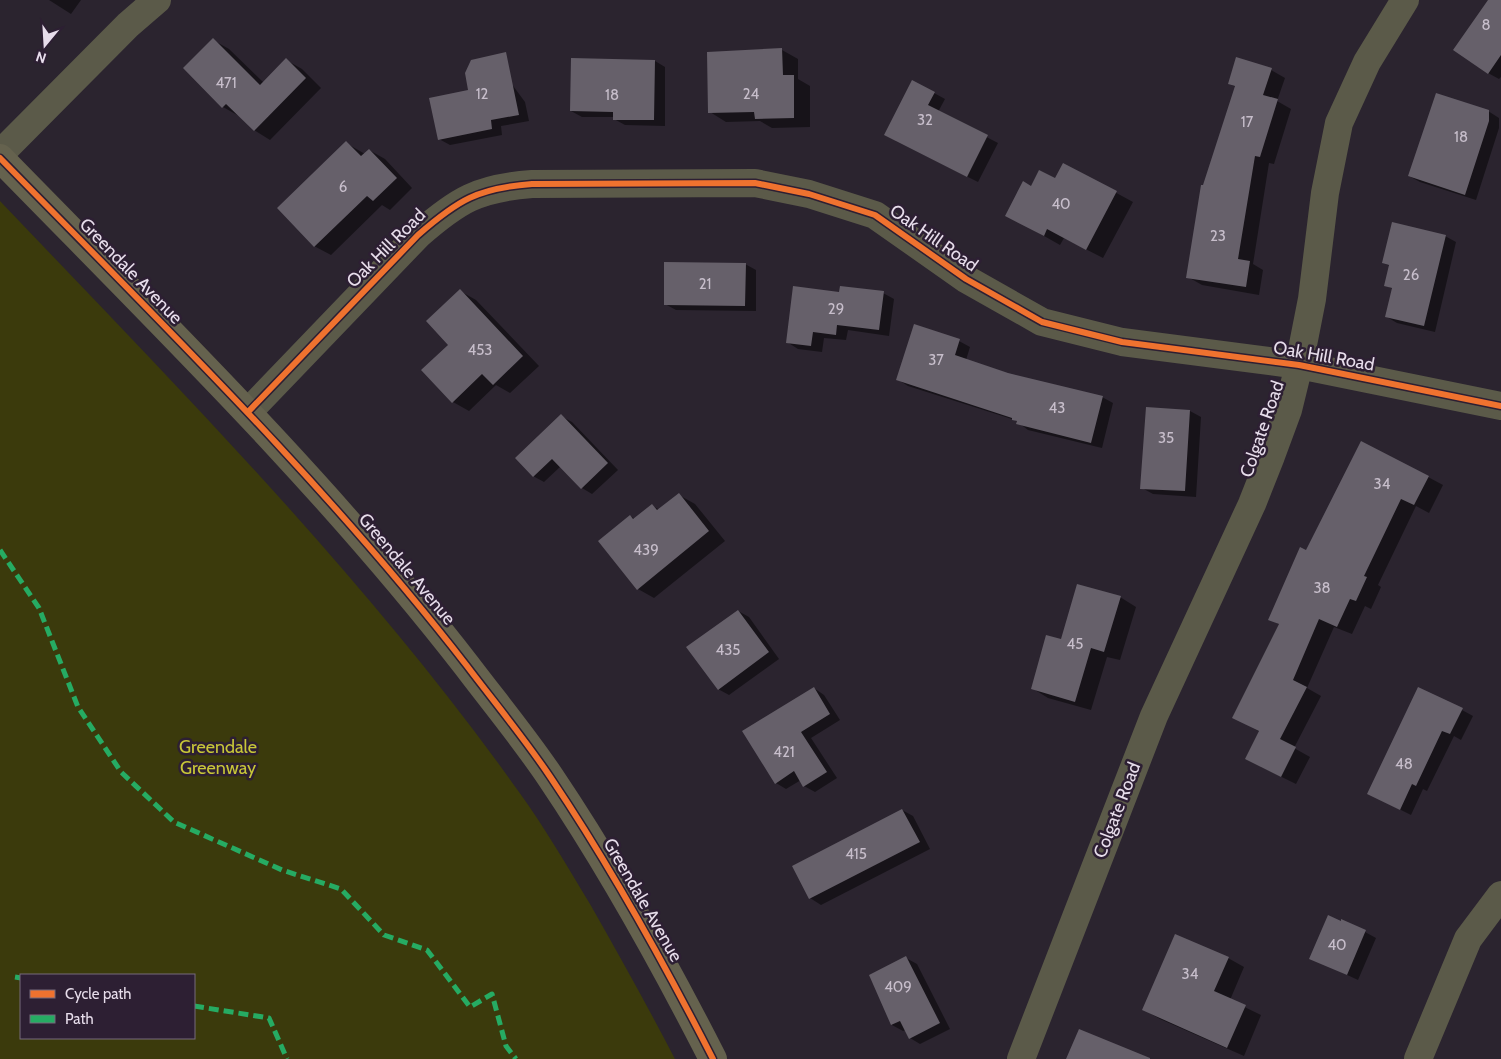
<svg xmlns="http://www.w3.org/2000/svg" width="1501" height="1059" font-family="Cabin,sans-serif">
<rect width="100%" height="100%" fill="#2b242f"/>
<!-- green -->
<path fill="#3b3a0c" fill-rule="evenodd" d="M0,201c181,190 367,377 519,591 26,36 48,74 71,112 29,51 58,103 85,155h-675zM194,975v63h-173v-63z"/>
<!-- shadow -->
<path fill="#0007" d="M49,0h32l-10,14z
M1490,0h11v77l-2,2 -11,-6z
M213,40l16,9 35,34 22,-23 16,9 19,19 -51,52 -16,-10 -15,-14 -16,-9z
M782,50l16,9v20l12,7v41l-38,1 -12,-7 -34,1 -16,-10z
M655,61l10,6v59l-40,-1 -11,-6v-2h-32l-11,-6z
M497,64l28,38 4,19 -28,5 1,9 -52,10 -11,-6z
M1271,70l14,8 -8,23 14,8 -17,55 -5,-1 -16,101 10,6 -4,25 -57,-10 -14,-8 16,-90 32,-100 -7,-3z
M934,93l11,6 -7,13 60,31 -20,39 -82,-41z
M1488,111l11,7v10l-23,72 -56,-18 -11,-6z
M346,143l19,11 4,-4 16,9 27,29 -22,22 -8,-5 -51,50 -17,-9z
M1063,164l70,38 -30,56 -39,-20 -4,7 -37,-21 9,-37 24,-7z
M1445,236l11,6 -21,90 -38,-9 -10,-6 6,-28 -8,-4 5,-19 -7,-3z
M745,264l11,6v41l-80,-1 -11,-6z
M460,291l16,9 63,66 -29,27 -14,-8 -27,26 -16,-9 -3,-57z
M883,293l11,6 -5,37 -41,-6 -2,10 -22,-2 -2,14 -24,-3 -11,-7 54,-48z
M959,341l11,6 -4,13 42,14 94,23 11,6 -11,45 -74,-18 -13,-10 -107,-34 -11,-7z
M1147,409l43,2 11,6 -5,80 -43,-3 -11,-6z
M561,416l11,6 46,48 -26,24 -10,-6 -21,-22 -17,16 -11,-6z
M1428,477l15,8 -14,28 -13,-7 -38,79 3,2 -10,22 -6,-3 -13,28 -18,-7 -27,61 14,8 -27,52 16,9 -14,27 -35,-17 -1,-35 -27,-15 47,-92 -10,-6 36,-68z
M679,495l16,9 30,37 -71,57 -16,-9 -8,-73 5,3 17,-13 8,4z
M1120,597l16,10 -16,53 -13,-3 -16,53 -43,-12 -16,-10 30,-48z
M738,611l11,6 30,42 -50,36 -11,-6z
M814,688l10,7 16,25 -29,18 26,40 -22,14 -11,-6 -3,-6 -15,9 -10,-6z
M1462,710l11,6 -12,24 -7,-4 -27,55 -4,-2 -12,26 -42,-21z
M902,810l11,6 17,33 -109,56 -11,-7 -16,-32z
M1365,932l11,6 -18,42 -47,-22z
M906,958l11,6 33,65 -30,15 -10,-6 -4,-8 -3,1 -11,-6 -22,-49z
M1228,958l16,9 -14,33 31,15 -17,41 -84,-37 -16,-9z"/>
<!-- building -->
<path fill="#66606a" d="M1488,0h13v55l-13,19 -35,-24z
M213,38l47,47 26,-27 20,20 -52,53 -28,-27 -4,4 -39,-40z
M782,48l1,27h11v43l-39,1 -1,-7 -46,1 -1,-61z
M506,52l13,63 -28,5 1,9 -54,11 -9,-42 39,-8 -3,-17 6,-13z
M1236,57l36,11 -9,27 15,4 -18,58 -5,-1 -17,103 12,2 -4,26 -60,-9 15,-93h2l32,-99 -7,-2z
M571,58l84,2 -1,60h-41v-8l-43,-1z
M912,80l23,12 -7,13 60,30 -21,42 -83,-42z
M1436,93l53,17v11l-24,74 -57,-19z
M346,141l15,15 8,-7 28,29 -24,23 -6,-5 -53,51 -37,-39z
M1063,163l54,28 -31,59 -39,-21 -3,7 -39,-20 18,-35 8,5 8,-16 16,8z
M1392,222l54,13 -22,91 -39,-9 7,-29 -8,-2 5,-21 -7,-2z
M664,262l82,1 -1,43 -81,-1z
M793,286l46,6 1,-6 44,5 -5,39 -42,-5 -1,10 -23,-3 -2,14 -25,-3z
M460,289l63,67 -30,29 -11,-11 -30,29 -31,-33 27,-25 -22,-24z
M914,324l46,15 -5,16 53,18 95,23 -12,47 -75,-19 1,-3 -5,-1v-2l-116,-38z
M1146,407l44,3 -5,81 -45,-2z
M561,414l47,49 -27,26 -29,-30 -19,18 -18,-19z
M1361,441l68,35 -15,29 -13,-6 -37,77 3,1 -11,24 -6,-2 -13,28 -18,-8 -26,61 14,7 -27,52 16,8 -15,30 -36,-18 14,-28 -27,-13 47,-94 -11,-4 32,-73 6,3z
M679,493l30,38 -72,59 -39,-49 32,-26 3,4 19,-15 5,6z
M1077,584l44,12 -17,56 -13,-4 -16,54 -44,-13 15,-54 15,4z
M738,610l31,42 -51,38 -32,-43z
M814,687l16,27 -29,18 26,40 -24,15 -9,-16 -19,13 -33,-53z
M1418,687l45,21 -13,26 -8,-3 -26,55 -4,-2 -12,26 -33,-16z
M902,809l18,33 -111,57 -17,-33z
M1328,915l13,6v-2l25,11 -19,45 -38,-16z
M1175,934l54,23 -15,34 32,14 -19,43 -85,-38z
M906,956l34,67 -31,16 -9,-18 -9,4 -22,-50z
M1079,1029l71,29v1h-84z"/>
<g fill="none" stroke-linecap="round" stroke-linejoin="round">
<!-- minor -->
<path stroke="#5b5a49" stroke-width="28" d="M0,154l128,-129 29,-25
M248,412l170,-177c40,-35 60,-47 114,-51l223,-1 54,11 66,21 91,64 76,43 80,20 177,23 202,41
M1021,1059l133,-343 98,-212 19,-48 17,-46 11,-45 13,-66 13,-106 14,-70 28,-61 38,-62
M1418,1059l50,-120 33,-44"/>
<!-- major -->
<path stroke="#65624e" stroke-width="28" d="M0,158c161,165 326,326 467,508 28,37 58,73 84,112 60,89 113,185 162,281"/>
<!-- quiet -->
<path stroke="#26ab63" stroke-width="5" stroke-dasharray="10 5" stroke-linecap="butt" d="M0,550l39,58 39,99 43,65 53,50 108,48 59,19 43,46 43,15 43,57 22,-13 14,52 10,13
M15,977l6,1
M194,1006l75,12 18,41"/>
<defs>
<path id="cycleway" d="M0,158c161,165 326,326 467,508 28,37 58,73 84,112 60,89 113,185 162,281
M248,412l170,-177c40,-35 60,-47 114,-51l223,-1 54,11 66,21 91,64 76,43 80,20 177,23 202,41"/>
</defs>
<!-- cycleway casing -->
<use href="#cycleway" stroke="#2d1f33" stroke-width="9"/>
<!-- cycleway -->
<use href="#cycleway" stroke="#ef722f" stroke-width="6"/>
</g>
<g text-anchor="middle" stroke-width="5" stroke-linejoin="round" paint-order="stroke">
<!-- number labels -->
<g font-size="15" fill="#c7becb">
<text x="1486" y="30">8</text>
<text x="226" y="88">471</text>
<text x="482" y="99">12</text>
<text x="751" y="99">24</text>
<text x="612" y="100">18</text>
<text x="925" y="125">32</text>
<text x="1247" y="127">17</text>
<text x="1461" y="142">18</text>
<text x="343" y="192">6</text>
<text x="1061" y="209">40</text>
<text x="1218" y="241">23</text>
<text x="1411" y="280">26</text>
<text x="705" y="289">21</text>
<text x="836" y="314">29</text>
<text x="480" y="355">453</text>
<text x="936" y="365">37</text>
<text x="1057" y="413">43</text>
<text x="1166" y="443">35</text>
<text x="1382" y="489">34</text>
<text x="646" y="555">439</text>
<text x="1322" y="593">38</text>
<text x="1075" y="649">45</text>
<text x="728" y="655">435</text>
<text x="784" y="757">421</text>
<text x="1404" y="769">48</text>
<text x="856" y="859">415</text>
<text x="1337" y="950">40</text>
<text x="1190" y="979">34</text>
<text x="898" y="992">409</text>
</g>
<!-- street labels -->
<g font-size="18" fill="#e7ddeb" stroke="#2d1f33">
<text transform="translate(934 238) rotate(35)" y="6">Oak Hill Road</text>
<text transform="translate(386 248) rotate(-45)" y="6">Oak Hill Road</text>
<text transform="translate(131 271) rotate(46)" y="6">Greendale Avenue</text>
<text transform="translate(1324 356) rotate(10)" y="6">Oak Hill Road</text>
<text transform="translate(1262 429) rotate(-71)" y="6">Colgate Road</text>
<text transform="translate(407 569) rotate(50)" y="6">Greendale Avenue</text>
<text transform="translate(1117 810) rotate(-69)" y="6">Colgate Road</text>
<text transform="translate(643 900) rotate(60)" y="6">Greendale Avenue</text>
</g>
<!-- park labels -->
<g font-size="18" fill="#c8c738" stroke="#2d1f33">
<text x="218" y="753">Greendale<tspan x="218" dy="21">Greenway</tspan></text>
</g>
</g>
<!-- legend -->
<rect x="20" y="974" width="175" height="65" fill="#2d1f33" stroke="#776b7d"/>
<rect x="30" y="990" width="25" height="8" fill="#ef722f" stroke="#776b7d"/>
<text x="65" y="999" font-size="15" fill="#e7ddeb">Cycle path</text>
<rect x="30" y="1015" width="25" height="8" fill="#26ab63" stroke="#776b7d"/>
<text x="65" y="1024" font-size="15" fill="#e7ddeb">Path</text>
<!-- north arrow -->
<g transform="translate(45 45) rotate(198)" stroke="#2d1f33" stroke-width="4" paint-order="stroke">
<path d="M0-4L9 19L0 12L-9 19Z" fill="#e7ddeb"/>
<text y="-8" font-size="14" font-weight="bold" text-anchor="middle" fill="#e7ddeb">N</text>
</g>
</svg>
